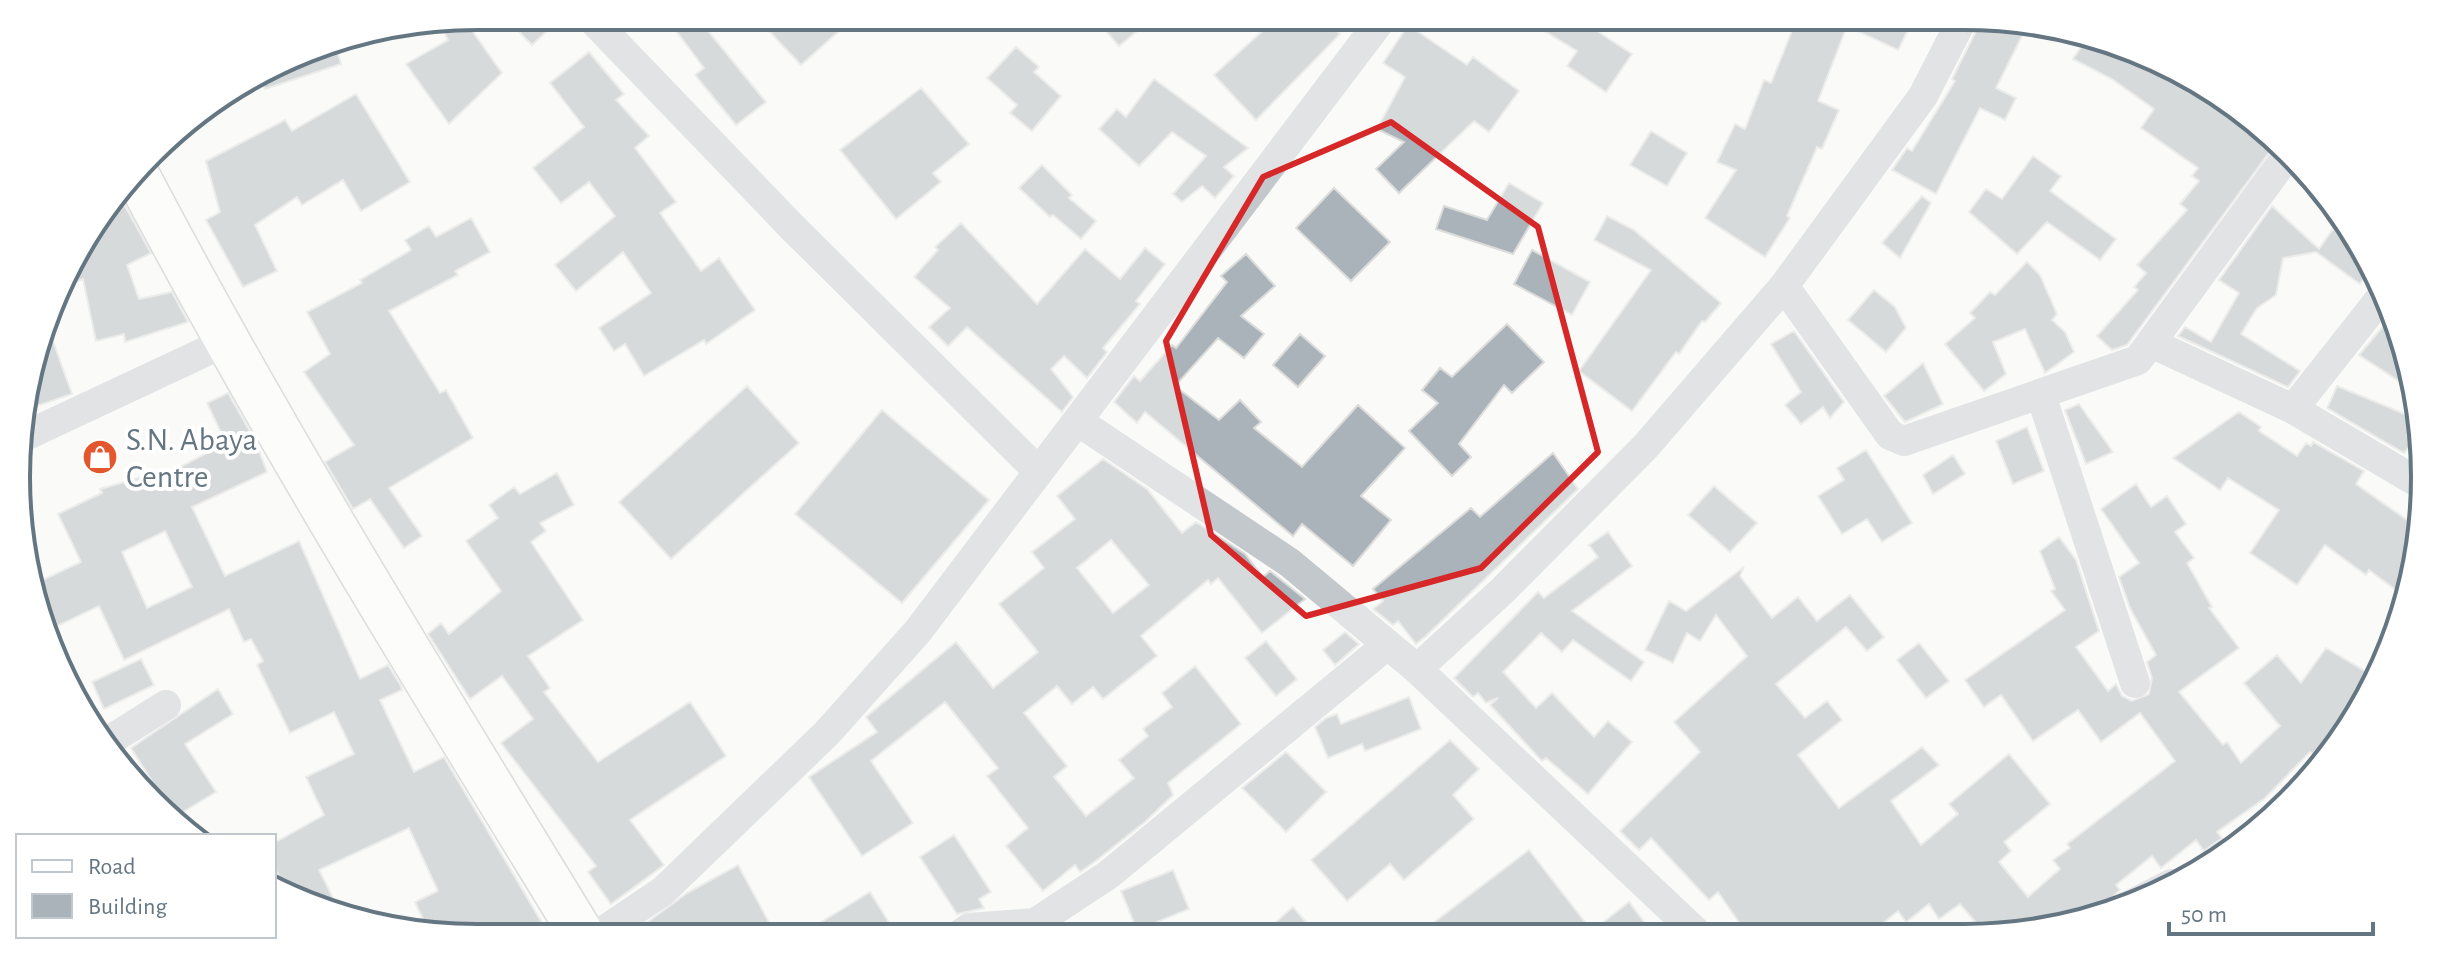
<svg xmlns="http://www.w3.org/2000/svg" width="2441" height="954" font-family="'Alegreya Sans',sans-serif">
<rect width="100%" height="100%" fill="#fafaf8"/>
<!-- building -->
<path fill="#aab3b9" stroke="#dcdcda" stroke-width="2" fill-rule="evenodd" d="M504,16h59l-31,29z
M665,16h31l70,86 -30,23 -41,-50 9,-7z
M788,16h36l14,16 -37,33 -31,-33z
M1093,16h62l-36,30z
M1258,16h65l17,18 -84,86 -42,-45 54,-49z
M1520,16h54l58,38 -26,38 -39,-26 10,-15z
M1798,16h117l-17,34 -51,-24 -29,75 21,9 -17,39 -5,-2 -30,69 3,2 -25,39 -60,-39 31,-48 -19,-8 18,-38 10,5 19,-49 7,3z
M463,18l39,55 -53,51 -43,-60 42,-24 -8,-18z
M1982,19l45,7 -31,62 20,10 -11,22 -25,-12 -44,86 -44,-24 15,-22 5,3 43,-70 -3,-2z
M1408,25l59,40 6,-8 46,34 -30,41 -15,-11 -75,72 -23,-24 28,-27 -27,-13 28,-52 -22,-14z
M2088,36l24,4 156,90 9,12 -150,203 -15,5 -15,-14 41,-46 -4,-3 12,-14 -9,-8 50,-55 -7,-6 19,-23 -7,-5 6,-8 -57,-40 13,-19 -42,-30 -39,-20z
M334,40l7,24 -76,25 -5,-9z
M1016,47l23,20 -5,5 27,24 -29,35 -22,-18 7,-8 -30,-27z
M589,52l35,42 -8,6 33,36 -14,12 41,54 -16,11 41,58 18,-13 36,52 -49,34 -2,-4 -60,36 -19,-32 -11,7 -15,-23 52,-35 -28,-41 -47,39 -21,-26 60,-49 -26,-34 -28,21 -28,-35 51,-41 -34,-44z
M1154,79l94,69 -24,19 10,9 -19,22 -13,-12 -20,16 -9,-8 33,-38 -34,-24 -33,34 -40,-37 18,-20 9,8z
M921,88l48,56 -36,29 8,9 -45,37 -56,-69z
M356,94l54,88 -49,29 -18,-31 -41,25 -5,-8 -42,28 22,46 -34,16 -37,-67 14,-8 -14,-51 79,-41 7,11z
M1651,131l36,22 -20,33 -37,-21z
M2033,156l28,20 -11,15 66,48 -16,21 -53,-38 -30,32 -48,-42 17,-23 16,10z
M1042,165l30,30 -3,3 27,23 -15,18 -28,-24 -3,2 -31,-29z
M1509,183l34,20 -30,51 -77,-25 8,-23 43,14z
M1334,188l56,54 -39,39 -55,-53z
M1922,196l9,7 -31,55 -18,-15z
M124,204l27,49 -24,12 12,34 33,-7 16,30 -63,20 -1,-8 -28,7 -13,-62 -19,7 14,-39 27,-33z
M2272,206l47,43 14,-20 7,5 4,-5 28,37 -12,18 -44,-32 -33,6 -7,37 -19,13 -16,26 59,37 -12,16 -110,-51 7,-9 26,15 28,-49 -20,-13z
M1607,216l27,14 87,73 -16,19 -3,-1 -23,33 -3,-2 -44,59 -53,-40 72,-101 -57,-30z
M471,218l19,34 -35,19 3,4 -69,36 51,82 6,-3 27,48 -84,50 33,48 -18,12 -34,-49 -17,10 -28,-47 29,-17 -50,-73 26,-18 -23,-42 55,-29 -2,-3 51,-30 -6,-10 24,-14 7,11z
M961,223l76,81 48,-55 35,30 25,-31 20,16 -29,37 4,3 -37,44 4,4 -20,26 -23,-22 -13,13 22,28 -11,15 -95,-85 -19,19 -19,-19 21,-19 -36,-31 24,-27 -3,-3z
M1532,250l58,32 -18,33 -58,-31z
M1246,254l29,32 -34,30 23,18 -20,24 -26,-20 -43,48 44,34 21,-20 21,22 -7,6 48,39 56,-62 47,43 -44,48 30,24 -38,46 -51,-42 -9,12 -148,-124 -8,11 -23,-21 20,-26 6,5 32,-36 4,3 51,-66 -6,-6z
M2027,262l13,13 17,39 -5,6 13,12 9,20 -29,21 -20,-44 -32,13 13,32 -22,17 -39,-47 30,-26 -5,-5 20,-21 5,3z
M1874,290l21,17 11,21 -20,24 -38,-32z
M2390,318l18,69 -49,-32z
M1507,324l37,38 -32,31 -8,-8 -45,59 12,13 -19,19 -43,-45 29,-28 -16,-13 18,-22 12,9z
M49,330l23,64 -50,17 16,-47z
M1794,331l50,71 -14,16 -7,-11 -22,17 -16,-19 16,-13 -30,-48z
M1300,334l25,22 -27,31 -25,-22z
M1923,363l20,41 -38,18 -21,-26z
M747,386l52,57 -128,116 -52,-57z
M2337,386l80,33 4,15 -17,19 -77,-45z
M228,393l27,47 12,32 -75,35 33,69 74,-35 61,138 28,-14 13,21 1,4 -22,10 34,72 30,-15 107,181h-74l-49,-8 -13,-28 23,-11 -29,-63 -90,42 23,46 -13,-2 -41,-22 -14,-25v-24l50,-28 -18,-38 48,-23 -20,-42 -44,21 -33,-68 6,-4 -12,-22 -7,3 -15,-33 -105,51 -25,-54 -48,23 -19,-44 49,-23 -23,-48 44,-21 -2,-4 42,-12 4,8 80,-42 -19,-40zM165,531l27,56 -45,21 -25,-56z
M2079,404l34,48 -27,12 -21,-54z
M882,410l107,90 -87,103 -107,-89z
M2239,412l22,15 -2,4 38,25 9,-13 5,3 2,-4 51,29 -8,13 58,41 -10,71 -35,-26 -3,5 -41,-30 -28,40 -47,-32 29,-43 -51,-32 -8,12 -47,-32z
M2027,427l17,44 -31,13 -17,-43z
M1866,450l46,73 -30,19 -15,-23 -25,15 -24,-38 26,-16 -7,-12z
M1553,453l25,36 -152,147 -10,8 -18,-23 -5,4 -20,-16 10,-8 -10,-12 98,-81 9,9z
M1953,455l12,19 -32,20 -10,-19z
M1103,459l44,30 35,44 14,-11 49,32 18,23 7,-6 35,28 -43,34 -44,-55 -7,6 -3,-4 -67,56 16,20 -54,43 -10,-12 -21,17 -15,-18 -33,27 43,53 -13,11 32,39 48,-38 -15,-18 29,-24 -5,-7 29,-22 -10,-14 33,-27 46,58 -73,59 5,12 -27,26 -49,39 -17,12 -5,-7 -32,26 -37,-45 22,-18 -41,-52 11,-8 -53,-66 -74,59 42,62 -51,33 -53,-79 68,-45 -11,-15 90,-75 37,46 45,-36 -39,-48 45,-36 -12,-16 43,-33 -18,-23zM1111,540l38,45 -36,28 -36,-45z
M557,473l17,32 -34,18 6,8 -15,11 52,78 -55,36 22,32 -6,4 54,70 92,-60 36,54 -96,64 34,45 -53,39 -23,-32 8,-6 -95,-123 32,-24 -31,-43 -32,23 -42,-65 13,-11 8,11 52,-43 -35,-50 32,-23 -9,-13 25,-18 6,7z
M2136,484l15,23 16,-11 19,28 -11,8 19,26 -7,5 25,44 -3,1 30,40 -60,44 44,53 4,-3 14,21 39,-37 -36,-43 33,-28 24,28 25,-35 49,29 -27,56 -25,28 -13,-9 -45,46 -48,34 5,6 -18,13 -8,-11 -35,28 -9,-12 -36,29 4,5 -26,25 -69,19h-39l-26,-30 -21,15 -10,-15 -23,18 -8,-11 -28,23 -112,1 -10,-11 -5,4 -25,-36 -9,8 -58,-62 -12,12 -19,-19 80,-79 -26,-30 73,-66 -31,-41 -16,26 -13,-8 -14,30 -28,-13 24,-49 17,10 58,-44 -4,9 32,42 26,-21 19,24 33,-26 34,42 -17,14 -21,-24 -70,57 29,34 22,-17 15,19 -44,35 41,53 83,-61 17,18 -48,36 30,44 37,-31 -9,-10 60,-50 41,50 -46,38 7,9 -12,11 29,35 32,-28 -7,-9 17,-12 -3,-4 108,-83 -35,-48 -39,29 -23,-32 -45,31 -32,-46 -17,12 -19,-27 100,-70 -14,-19 4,-2 -15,-38 19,-14 17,23 23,71 -23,16 32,44 8,-7 6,12 10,5 17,-7 3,-16 -5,-16 9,-7 -26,-47 -11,-31 20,-14 -38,-54z
M1714,486l43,37 -27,29 -42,-37z
M1608,532l24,34 -60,45 72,51 -13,19 -58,-41 -11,12 -21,-19 -38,39 33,36 16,-15 42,44 14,-16 24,21 -44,52 -42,-36 -4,3 -52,-56 8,-7 -12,5 -8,-10 -5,4 -19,-19 84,-86 6,6 54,-41 -9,-12z
M1345,632l14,12 -24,21 -12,-15z
M1266,641l31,38 -21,17 -31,-38z
M1919,643l30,38 -23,17 -29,-38z
M141,659l13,26 -50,24 -12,-27z
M218,689l15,25 -48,30 31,48 -43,26 -21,-30 3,-2 -24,-38z
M1409,697l12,32 -56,22 -3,-7 -34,14 -13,-31 11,-9 11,-4 4,10z
M1450,740l29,29 -26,26 21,24 -70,61 -14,-16 -43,37 -36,-41z
M1286,752l40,40 -40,40 -44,-44z
M954,835l37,57 -12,7 5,9 -27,6 -37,-57z
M1529,850l63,81 37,-29 25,33 -238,1z
M738,865l39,72 -140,1 -4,-5 54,-40z
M1173,870l16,39 -52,21 -16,-39z
M870,892l28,45h-101z
M1293,907l25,29h-58z"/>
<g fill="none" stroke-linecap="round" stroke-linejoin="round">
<defs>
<path id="primary" d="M137,175c137,261 293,511 447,763"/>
</defs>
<!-- primary casing -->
<use href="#primary" stroke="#b5babe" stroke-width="47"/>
<!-- street -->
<path stroke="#c3c8cc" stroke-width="30" d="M589,16l203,211 245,243
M1784,286l106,149 14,6 234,-81 149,-204
M2151,343l142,66 126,74
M2041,395l94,288
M2293,409l90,-114
M1079,422l211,141 127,106 282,266
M21,438l207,-97
M1417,669l85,-78 144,-145 138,-160 139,-190 41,-80
M104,744l62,-39
M2126,907l45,-23
M956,937l13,-9 66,-5 73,-48 279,-230
M593,938l70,-47 164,-158 91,-102 466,-615"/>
<!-- primary -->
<use href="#primary" stroke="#fff" stroke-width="44"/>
</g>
<!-- marked area -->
<path d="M0 0H2441V954H0ZM1391,122l147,105 60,225 -117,116 -175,48 -95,-81 -45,-194 97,-164z" fill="#fafaf8" fill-opacity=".55" fill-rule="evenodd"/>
<path fill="none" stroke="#d62828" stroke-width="6" stroke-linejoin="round" d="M1391,122l147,105 60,225 -117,116 -175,48 -95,-81 -45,-194 97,-164z"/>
<!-- icons -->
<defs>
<symbol id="shop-disc" viewBox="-11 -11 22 22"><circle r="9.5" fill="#e4572e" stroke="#fff"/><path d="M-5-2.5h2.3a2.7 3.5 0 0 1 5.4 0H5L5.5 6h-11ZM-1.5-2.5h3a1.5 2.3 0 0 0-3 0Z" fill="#fff"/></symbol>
</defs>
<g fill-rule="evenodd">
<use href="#shop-disc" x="80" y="437" width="40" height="40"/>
</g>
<g text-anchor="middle" stroke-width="8" stroke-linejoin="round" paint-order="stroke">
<!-- poi labels -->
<g font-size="32" fill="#657683" stroke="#fff" text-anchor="start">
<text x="126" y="450">S.N. Abaya<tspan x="126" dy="37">Centre</tspan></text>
</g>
</g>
<!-- crop -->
<path d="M0 0H2441V954H0ZM477 30H1964A447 447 0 0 1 2411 477V477A447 447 0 0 1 1964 924H477A447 447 0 0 1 30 477V477A447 447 0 0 1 477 30Z" fill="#fff" fill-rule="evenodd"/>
<path fill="none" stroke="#657683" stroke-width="4" d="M477 30H1964A447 447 0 0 1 2411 477V477A447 447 0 0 1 1964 924H477A447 447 0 0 1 30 477V477A447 447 0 0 1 477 30Z"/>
<!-- legend -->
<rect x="16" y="834" width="260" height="104" fill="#ffffff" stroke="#c1c8cd" stroke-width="2"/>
<rect x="32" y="860" width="40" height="12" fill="#ffffff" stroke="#c1c8cd" stroke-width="2"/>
<text x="88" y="874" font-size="24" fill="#657683">Road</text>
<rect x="32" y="894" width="40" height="24" fill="#aab3b9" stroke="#c1c8cd" stroke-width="2"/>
<text x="88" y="914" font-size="24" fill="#657683">Building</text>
<!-- scale -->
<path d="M2169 922v12h204v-12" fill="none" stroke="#657683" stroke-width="4"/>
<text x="2181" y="922" font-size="24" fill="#657683" stroke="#ffffff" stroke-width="6" paint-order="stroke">50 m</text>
</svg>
